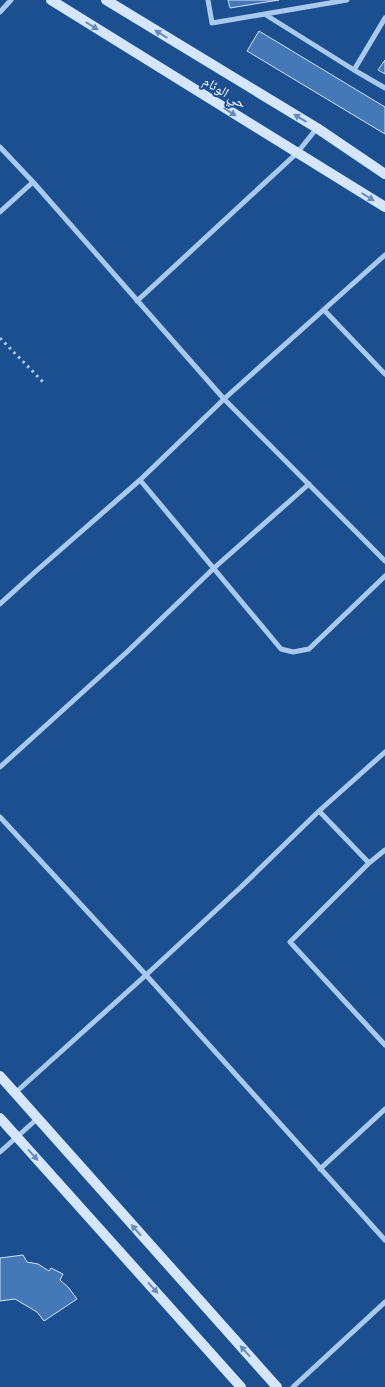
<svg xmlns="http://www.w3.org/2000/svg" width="385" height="1387" font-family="'Sofia Sans Condensed','Noto Naskh Arabic',sans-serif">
<rect width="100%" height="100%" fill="#1b4f8f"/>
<!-- building -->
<path fill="#4478b7" stroke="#cfe3fa" d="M228,0h51l-49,8z
M259,31l126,76v27l-138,-83z
M385,60v14l-7,-4z
M23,1255l4,7 11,2 11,7 2,-3 12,6 -3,6 8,7 9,12 -33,22 -7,-9 -22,-13 -15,2v-43z"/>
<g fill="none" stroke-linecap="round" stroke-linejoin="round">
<!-- path -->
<path stroke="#a9c9ee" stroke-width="3" stroke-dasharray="2.5 4" stroke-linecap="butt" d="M0,338l44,45"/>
<!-- street -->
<path stroke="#a9c9ee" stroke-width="5" d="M208,0l4,23 135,-23
M0,12l11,-12
M266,15l88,55
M385,18l-31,52 31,18
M0,147l33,35 191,217 161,162
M0,212l33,-30
M137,301l160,-148 20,-25
M324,310l61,64
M140,480l141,169 12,3 16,-3 76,-73
M0,604l35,-32 105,-92 84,-81 161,-144
M0,767l128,-116 86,-83 95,-84
M319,811l50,52
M0,817l146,158 239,265
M385,850l-16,13 -79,79 95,103
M15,1093l131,-118 95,-88 78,-76 66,-59
M0,1152l37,-33
M320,1169l65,-60
M293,1387l92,-85"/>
<!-- secondary -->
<path stroke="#d6e6fa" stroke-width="10" d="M51,0l334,207
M106,0l211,128 68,46
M0,1076l277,311
M0,1118l241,269"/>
</g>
<!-- one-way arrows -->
<defs><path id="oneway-solid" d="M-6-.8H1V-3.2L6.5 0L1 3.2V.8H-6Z" transform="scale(1.25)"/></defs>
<g fill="#668bba">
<use href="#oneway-solid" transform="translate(92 26) rotate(32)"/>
<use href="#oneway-solid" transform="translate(161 34) rotate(-149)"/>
<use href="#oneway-solid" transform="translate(230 112) rotate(32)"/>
<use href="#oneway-solid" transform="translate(300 118) rotate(-149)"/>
<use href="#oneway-solid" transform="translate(368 197) rotate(32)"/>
<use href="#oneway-solid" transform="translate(33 1155) rotate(48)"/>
<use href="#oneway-solid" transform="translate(136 1230) rotate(-132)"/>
<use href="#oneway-solid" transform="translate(153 1288) rotate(48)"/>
<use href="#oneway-solid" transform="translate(245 1351) rotate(-132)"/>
</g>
<g text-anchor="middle" stroke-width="4" stroke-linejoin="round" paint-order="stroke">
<!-- street labels -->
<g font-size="14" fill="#fff" stroke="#1b4f8f">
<text transform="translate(225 92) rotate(32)" y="5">حي الوئام</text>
</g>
</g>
</svg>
